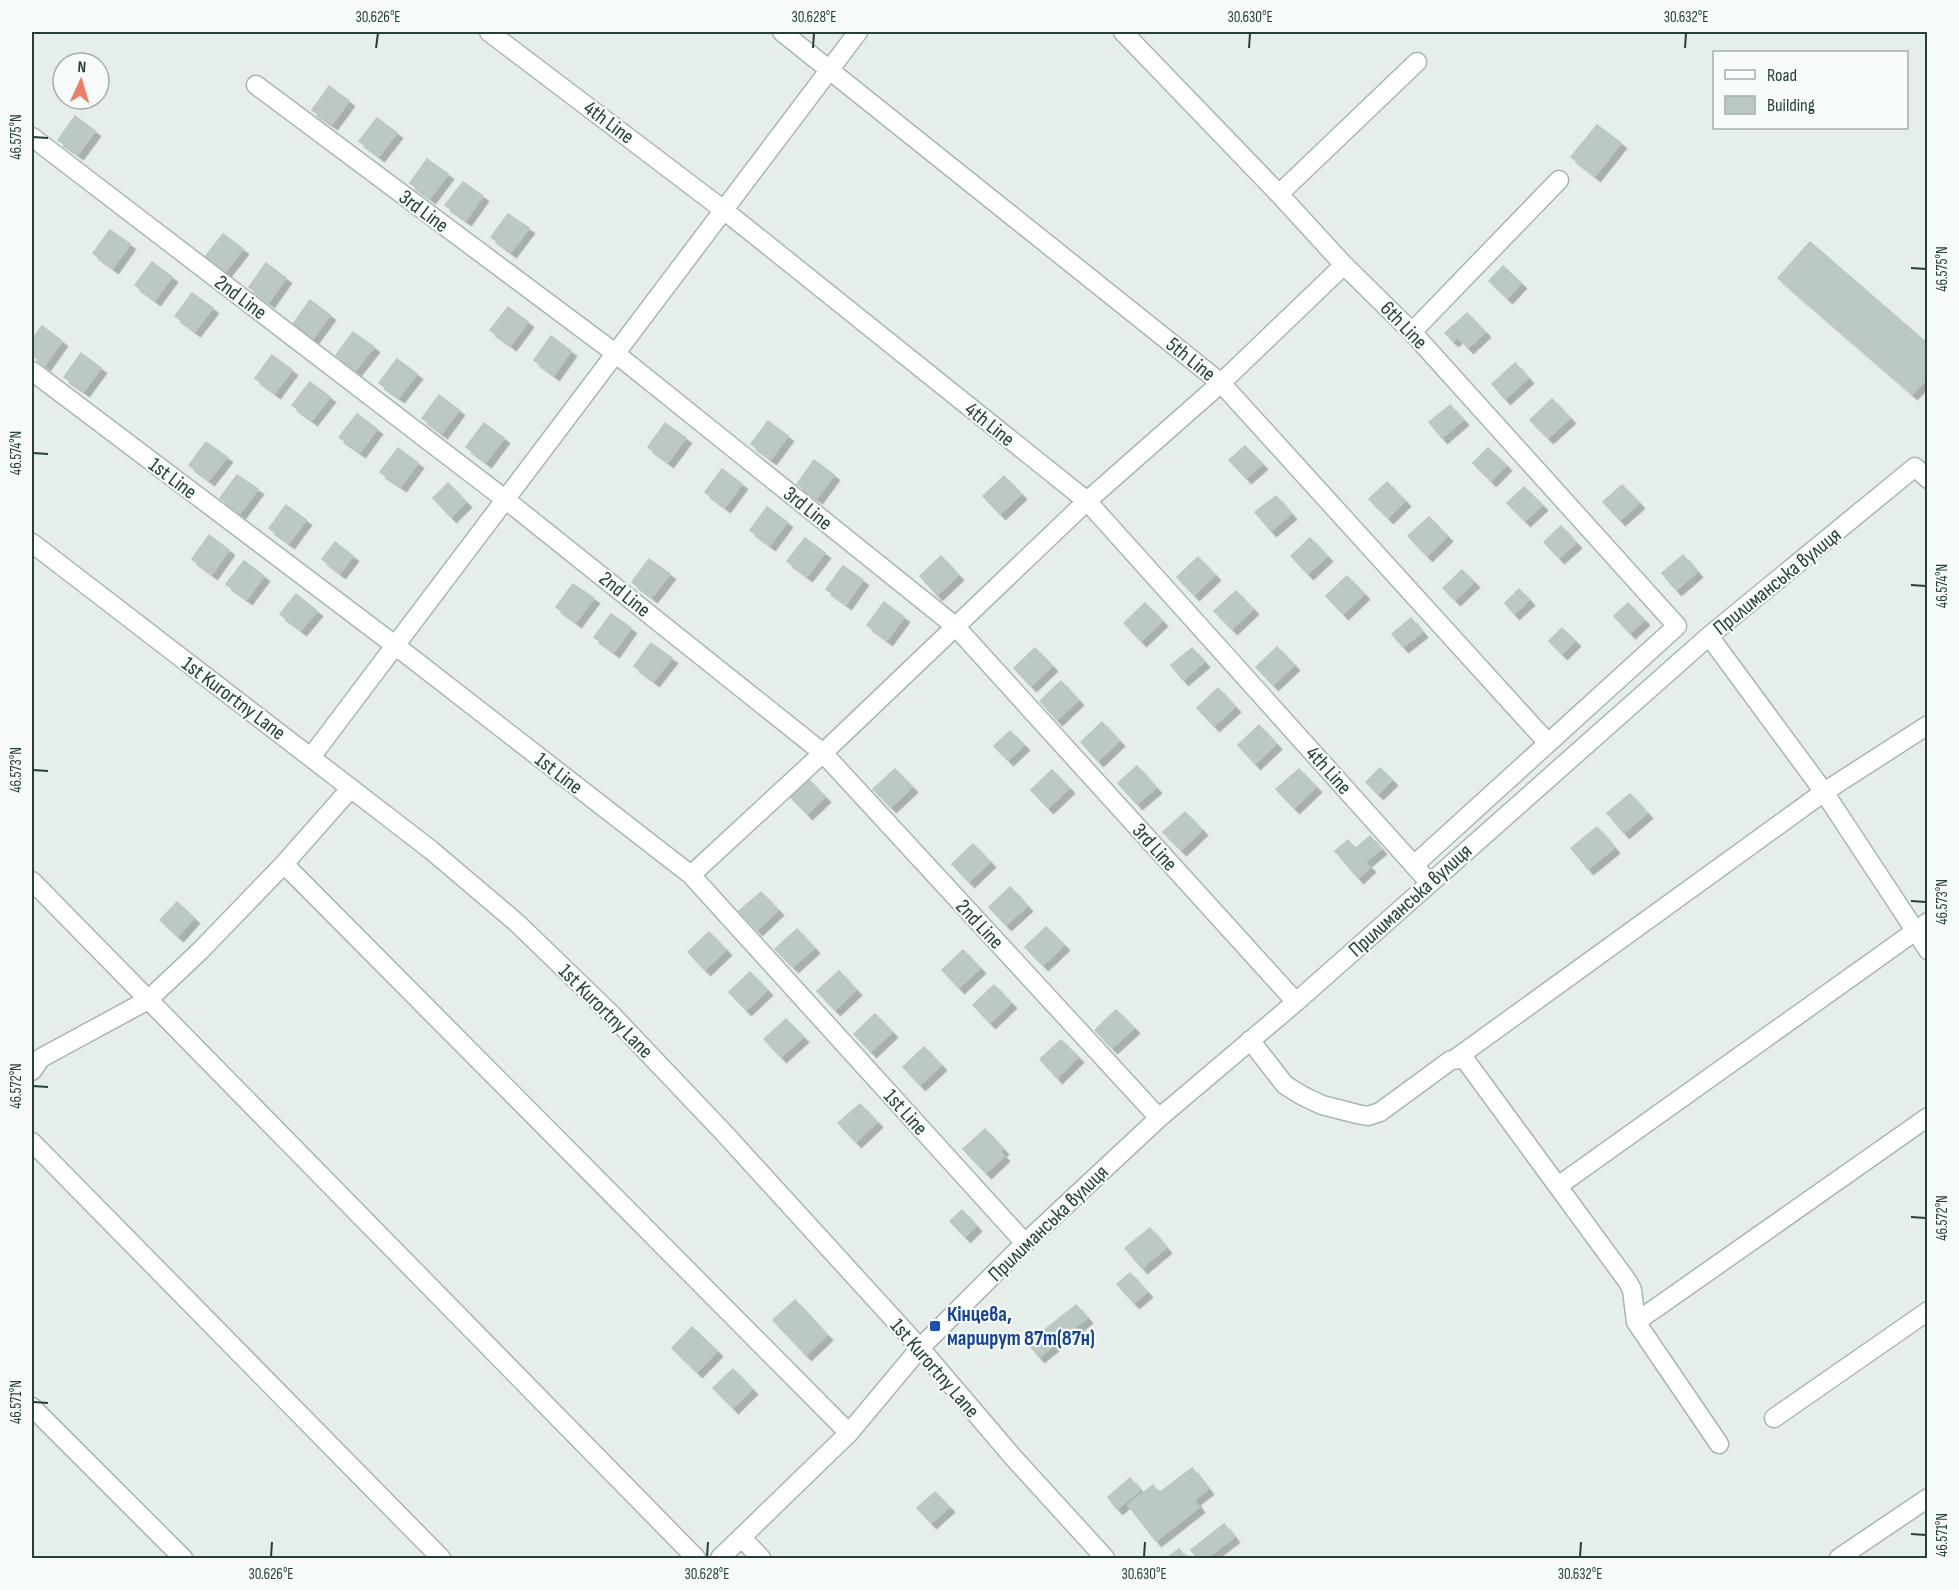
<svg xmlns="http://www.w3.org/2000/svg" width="1959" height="1590" font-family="'Sofia Sans Condensed',sans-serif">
<defs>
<filter id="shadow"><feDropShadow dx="5.5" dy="5.5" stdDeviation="0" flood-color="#0004"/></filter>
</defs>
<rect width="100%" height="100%" fill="#e6eeea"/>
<!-- building -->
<path fill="#bcc9c3" stroke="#b9c8c1" stroke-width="1.5" filter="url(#shadow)" d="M329,86l20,15 -17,23 -20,-14z
M75,116l20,15 -17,23 -20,-14z
M377,118l20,15 -18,23 -20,-15z
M1597,125l24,18 -26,33 -24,-19z
M427,159l21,15 -18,24 -20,-15z
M463,182l20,14 -17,24 -21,-15z
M508,214l21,14 -18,24 -20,-15z
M110,230l20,14 -17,24 -20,-15z
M223,234l20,15 -18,23 -20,-15z
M1810,242l118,102v33l-16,17 -134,-116z
M152,262l20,15 -17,23 -20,-15z
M266,263l20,15 -17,24 -20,-15z
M1503,266l18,17 -14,15 -18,-17z
M192,293l21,15 -18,23 -20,-15z
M310,300l20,15 -17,23 -20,-14z
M508,307l20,15 -17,23 -21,-15z
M1467,313l18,19 -17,16 -10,-11 -5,4 -8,-8z
M42,326l20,15 -17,24 -13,-10v-15z
M353,332l21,15 -18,23 -20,-15z
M551,336l20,15 -17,24 -20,-15z
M81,353l20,15 -17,23 -20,-14z
M272,355l20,15 -17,23 -20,-15z
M397,359l20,15 -18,23 -20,-14z
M1515,363l13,15 -23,21 -13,-15z
M310,382l20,15 -18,23 -20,-15z
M439,395l20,15 -17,23 -20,-15z
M1552,399l18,19 -22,20 -18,-18z
M1450,405l13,15 -21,18 -13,-16z
M357,414l20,15 -17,23 -21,-15z
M768,421l20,15 -17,23 -20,-15z
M484,423l20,15 -18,24 -20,-15z
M665,423l21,15 -18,24 -20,-15z
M206,442l21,15 -18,23 -20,-15z
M1245,446l17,18 -16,14 -17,-18z
M398,448l20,15 -17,23 -21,-14z
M1488,448l18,17 -15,16 -18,-18z
M814,460l20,15 -17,23 -20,-14z
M722,469l20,15 -17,23 -20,-15z
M237,475l21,14 -18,24 -20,-15z
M1004,476l17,18 -21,20 -17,-18z
M1387,482l18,19 -17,17 -19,-19z
M448,483l18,19 -15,15 -18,-19z
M1622,485l17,18 -19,17 -17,-18z
M1524,487l18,18 -17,16 -18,-18z
M1276,496l15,18 -20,17 -16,-19z
M286,505l20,15 -17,23 -20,-15z
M767,507l20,15 -17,23 -20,-15z
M1429,517l18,19 -20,20 -19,-20z
M1561,526l15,17 -17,15 -15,-16z
M209,535l20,15 -17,24 -20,-15z
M805,538l20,15 -18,23 -20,-15z
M1310,538l17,18 -19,18 -17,-18z
M335,542l18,14 -13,17 -18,-14z
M1683,555l14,17 -21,18 -14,-17z
M941,556l17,19 -21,20 -17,-19z
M1198,557l17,18 -21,20 -17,-18z
M649,559l21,15 -18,23 -20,-15z
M244,561l20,15 -17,23 -21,-15z
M843,566l20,14 -17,24 -20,-15z
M1462,570l12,12 -19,18 -12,-12z
M1347,576l17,18 -21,20 -17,-18z
M573,584l21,14 -18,24 -20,-15z
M1519,589l10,11 -15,14 -9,-11z
M1236,591l17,18 -21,20 -18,-18z
M296,594l21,17 -16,19 -21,-16z
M884,602l20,15 -17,23 -20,-15z
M1145,603l17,18 -21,20 -17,-18z
M1628,603l16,17 -14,13 -16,-17z
M611,614l20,14 -17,24 -20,-15z
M1411,618l11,14 -19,15 -11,-13z
M1562,628l13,13 -13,13 -13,-13z
M651,643l21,15 -18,23 -20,-15z
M1277,647l17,18 -21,20 -17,-18z
M1035,648l17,18 -21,20 -17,-18z
M1192,648l12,14 -21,18 -12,-15z
M1061,681l17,19 -21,20 -17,-19z
M1218,688l17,19 -21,19 -17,-18z
M1102,722l17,19 -21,20 -17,-19z
M1259,725l17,19 -21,20 -17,-19z
M1010,731l14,14 -16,15 -14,-14z
M1137,766l19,22 -19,16 -19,-21z
M1380,768l12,12 -14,14 -12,-12z
M895,769l17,18 -21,20 -18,-18z
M1299,769l17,18 -22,21 -18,-19z
M1052,770l17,18 -21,20 -17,-18z
M805,776l20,21 -18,17 -20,-21z
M1630,794l17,19 -23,20 -17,-20z
M1185,812l17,18 -21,20 -18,-18z
M1597,827l17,21 -26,21 -17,-21z
M1370,836l11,13 -16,13 5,5 -12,11 -23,-27 13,-11 7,9z
M973,844l17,18 -21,20 -17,-18z
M1010,887l17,19 -21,19 -17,-18z
M761,892l17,18 -21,20 -18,-19z
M177,902l17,16 -16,18 -18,-16z
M1046,927l18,18 -21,20 -18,-18z
M797,929l17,19 -21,19 -18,-18z
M709,932l17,18 -21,20 -17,-18z
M963,950l17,18 -21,20 -17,-18z
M839,971l17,19 -21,20 -18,-19z
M750,972l17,18 -21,20 -17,-18z
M994,985l17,18 -21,20 -17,-18z
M1116,1010l18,18 -22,20 -17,-18z
M875,1014l17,18 -21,20 -17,-18z
M786,1019l17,18 -22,20 -17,-18z
M1061,1040l17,17 -21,21 -17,-19z
M924,1047l17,18 -21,20 -17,-18z
M860,1104l17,18 -21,20 -18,-19z
M985,1129l18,20 -3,3 4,4 -18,17 -23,-24z
M962,1210l14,16 -11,11 -15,-16z
M1150,1228l16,20 -24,20 -17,-20z
M1130,1273l17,19 -13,11 -17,-19z
M795,1300l32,35 -21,20 -33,-35z
M1076,1305l11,13 -48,39 -11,-14z
M692,1327l25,24 -20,21 -25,-24z
M733,1369l19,20 -19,19 -20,-20z
M1192,1468l16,21 -14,11 5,7 -43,34 -28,-36 25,-20 6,8z
M1130,1478l10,12 -23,19 -9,-12z
M935,1492l14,15 -18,16 -14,-15z
M1224,1524l10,13 -27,21h-10l-6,-8z
M1179,1549l7,9h-19z"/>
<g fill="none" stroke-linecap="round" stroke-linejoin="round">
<defs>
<path id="minor" d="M489,32l236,179 362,290 342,381
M782,32l439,351 326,359
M1123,32l156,162 65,71 68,67 265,294 -263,239
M256,85l359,268 340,273 341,376
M32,137l474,363 317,253 336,365
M1279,194l138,-132
M1412,332l147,-152
M32,371l364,275 295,229 334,368
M1709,636l115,156 104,158
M311,757l547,-725
M284,864l565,569
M691,875l132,-122 264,-252 134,-118 123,-118
M32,881l664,677
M1250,1040l35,45 18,11 19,9 35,9 11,2 12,-4 71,-52 10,-1 5,2 162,221 4,8 4,32 83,122
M1455,1059l369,-267 104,-67
M32,1071l9,-13 107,-58 52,-49 84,-87 67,-76
M32,1142l409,416
M1558,1186l370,-264
M1636,1322l292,-205
M32,1407l151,151
M1774,1418l154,-107
M742,1538l19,20
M720,1558l129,-125 71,-85 105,-105 134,-125 137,-116 413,-366 206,-169 13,12
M1839,1558l89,-60"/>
<path id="tertiary" d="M32,543l399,307 86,73 92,89 115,121 196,215 92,108 93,102"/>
</defs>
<!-- minor casing -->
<use href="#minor" stroke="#a8b6b1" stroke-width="21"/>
<!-- tertiary casing -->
<use href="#tertiary" stroke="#a8b6b1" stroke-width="21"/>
<!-- minor -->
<use href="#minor" stroke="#fff" stroke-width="18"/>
<!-- tertiary -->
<use href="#tertiary" stroke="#fff" stroke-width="18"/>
</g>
<!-- ticks -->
<path fill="none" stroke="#254037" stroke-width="2" d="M376,48l2,-15M813,48l1,-15M1249,48l1,-15M1685,48l1,-15M33,137l15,1M1911,268l15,1M33,453l15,1M1911,585l15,1M33,770l15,1M1911,901l15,1M33,1086l15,1M1911,1217l15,1M33,1402l15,1M1911,1534l15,1M271,1557l1,-15M707,1557l1,-15M1144,1557l1,-15M1580,1557l1,-15"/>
<!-- markers -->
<rect fill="#1a4fb4" stroke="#f7fbf9" stroke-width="2" x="929" y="1320" width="12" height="12" rx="3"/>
<g text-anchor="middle" stroke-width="4.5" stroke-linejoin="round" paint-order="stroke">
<!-- street labels -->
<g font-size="21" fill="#254037" stroke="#f7fbf9">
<text transform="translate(609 122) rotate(37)" y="7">4th Line</text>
<text transform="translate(424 211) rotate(37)" y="7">3rd Line</text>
<text transform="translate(241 297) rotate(37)" y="7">2nd Line</text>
<text transform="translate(1404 325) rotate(46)" y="7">6th Line</text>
<text transform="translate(1191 359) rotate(39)" y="7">5th Line</text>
<text transform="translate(990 424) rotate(39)" y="7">4th Line</text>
<text transform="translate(173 478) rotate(37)" y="7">1st Line</text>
<text transform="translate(808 508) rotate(39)" y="7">3rd Line</text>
<text transform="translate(1777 581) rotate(-39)" y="7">Прилиманська вулиця</text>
<text transform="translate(625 594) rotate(39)" y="7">2nd Line</text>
<text transform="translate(234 698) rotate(37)" y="7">1st Kurortny Lane</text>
<text transform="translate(1329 770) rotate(48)" y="7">4th Line</text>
<text transform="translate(559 773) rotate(38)" y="7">1st Line</text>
<text transform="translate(1155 847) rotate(48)" y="7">3rd Line</text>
<text transform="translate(1410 900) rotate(-42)" y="7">Прилиманська вулиця</text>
<text transform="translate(980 924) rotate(47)" y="7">2nd Line</text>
<text transform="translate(606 1011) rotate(45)" y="7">1st Kurortny Lane</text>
<text transform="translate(906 1112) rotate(48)" y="7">1st Line</text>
<text transform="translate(1048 1223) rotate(-44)" y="7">Прилиманська вулиця</text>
<text transform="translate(935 1368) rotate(49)" y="7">1st Kurortny Lane</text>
</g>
<!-- transit labels -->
<g font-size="21" font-weight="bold" fill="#164399" stroke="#f7fbf9" text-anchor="start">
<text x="947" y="1321">Кінцева,<tspan x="947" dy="24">маршрут 87т(87н)</tspan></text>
</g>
</g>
<!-- border -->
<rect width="1959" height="1590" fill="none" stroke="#f7fbf9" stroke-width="66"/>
<!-- legend -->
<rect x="1713" y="51" width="195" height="78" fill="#f7fbf9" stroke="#a3b0ab" stroke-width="1.5"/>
<rect x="1725" y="70" width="30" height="9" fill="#ffffff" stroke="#a3b0ab" stroke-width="1.5"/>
<text x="1767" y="81" font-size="18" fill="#254037">Road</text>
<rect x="1725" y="96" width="30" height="18" fill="#bcc9c3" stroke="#a3b0ab" stroke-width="1.5"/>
<text x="1767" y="111" font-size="18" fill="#254037">Building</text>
<!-- north arrow -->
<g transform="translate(81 81) rotate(4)"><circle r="28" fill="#f7fbf9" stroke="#a3b0ab" stroke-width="1.5"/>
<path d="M0-4.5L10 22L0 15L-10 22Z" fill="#ed7e66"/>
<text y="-9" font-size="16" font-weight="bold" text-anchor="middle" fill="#254037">N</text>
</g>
<rect x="33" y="33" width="1893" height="1524" fill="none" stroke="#254037" stroke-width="2"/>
<g font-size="15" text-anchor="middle" fill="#254037">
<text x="378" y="22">30.626°E</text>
<text x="814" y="22">30.628°E</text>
<text x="1250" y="22">30.630°E</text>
<text x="1686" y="22">30.632°E</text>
<text transform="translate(16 137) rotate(-90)" y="5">46.575°N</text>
<text transform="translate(1942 269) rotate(-90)" y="5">46.575°N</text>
<text transform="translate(16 453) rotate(-90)" y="5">46.574°N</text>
<text transform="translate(1942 586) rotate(-90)" y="5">46.574°N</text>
<text transform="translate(16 770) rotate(-90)" y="5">46.573°N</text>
<text transform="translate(1942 902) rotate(-90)" y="5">46.573°N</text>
<text transform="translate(16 1086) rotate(-90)" y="5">46.572°N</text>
<text transform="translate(1942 1218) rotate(-90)" y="5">46.572°N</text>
<text transform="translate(16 1402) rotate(-90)" y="5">46.571°N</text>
<text transform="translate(1942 1535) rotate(-90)" y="5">46.571°N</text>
<text x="271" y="1579">30.626°E</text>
<text x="707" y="1579">30.628°E</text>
<text x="1144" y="1579">30.630°E</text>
<text x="1580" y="1579">30.632°E</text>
</g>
</svg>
